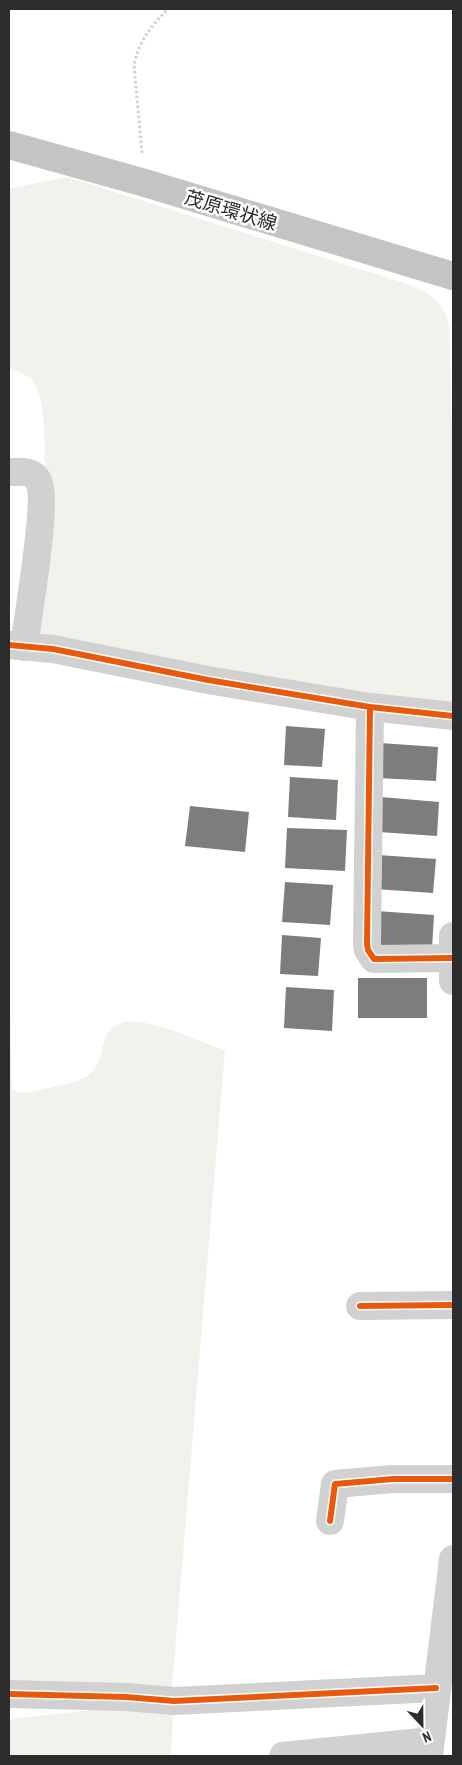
<svg xmlns="http://www.w3.org/2000/svg" width="462" height="1765" font-family="'PT Sans Narrow','Noto Sans JP',sans-serif">
<rect width="100%" height="100%" fill="#fff"/>
<!-- green -->
<path fill="#f0f3eb" d="M67,177l334,105c24,8 41,16 48,42l4,141v251l-429,-69c9,-72 24,-145 20,-218 -1,-14 -2,-32 -9,-45 -6,-9 -16,-13 -26,-14v-181z
M9,954l3,134 3,3c10,4 23,-1 34,-3 13,-3 33,-6 43,-16 16,-16 4,-45 34,-50 23,-4 76,20 99,29l-53,637 -163,7z
M174,1701l-3,55h-162v-37z"/>
<!-- building -->
<path fill="#7d7d7d" d="M286,726l39,3 -3,38 -38,-2z
M380,743l58,4 -2,34 -58,-3z
M290,777l48,3 -2,40 -48,-3z
M381,797l58,5 -2,34 -58,-4z
M190,806l59,6 -4,40 -60,-6z
M287,828l60,2 -2,41 -60,-3z
M378,855l58,4 -3,34 -58,-4z
M285,882l48,3 -3,40 -48,-3z
M376,911l58,4 -2,34 -58,-4z
M282,935l39,3 -3,38 -38,-2z
M358,978h69v40h-69z
M286,987l48,3 -2,41 -48,-3z"/>
<g fill="none" stroke-linecap="round" stroke-linejoin="round">
<!-- path -->
<path stroke="#d1d1d1" stroke-width="3" stroke-dasharray="2.5 2.5" stroke-linecap="butt" d="M142,153l-8,-88c5,-24 17,-39 34,-56"/>
<!-- minor -->
<path stroke="#d1d1d1" stroke-width="28" d="M9,472c10,0 22,-2 28,7 13,16 -10,141 -13,168
M9,645l44,4 155,31 162,27
M453,936v45
M452,958l-78,1 -6,-9 -1,-6 3,-237 83,9
M360,1306l93,-1
M330,1521l5,-37 58,-5h60
M9,1694l117,3 48,4 262,-13
M283,1756l148,-15
M429,1756l24,-197"/>
<!-- major -->
<path stroke="#c4c4c4" stroke-width="28" d="M9,145l136,38 308,93"/>
<defs>
<path id="cycleway" d="M9,645l44,4 155,31 162,27
M452,958l-78,1 -6,-9 -1,-6 3,-237 83,9
M360,1306l93,-1
M330,1521l5,-37 58,-5h60
M9,1694l117,3 48,4 262,-13"/>
</defs>
<!-- cycleway casing -->
<use href="#cycleway" stroke="#fff" stroke-width="9"/>
<!-- cycleway -->
<use href="#cycleway" stroke="#e8590c" stroke-width="6"/>
</g>
<g text-anchor="middle" stroke-width="5" stroke-linejoin="round" paint-order="stroke">
<!-- street labels -->
<g font-size="19" fill="#2c2c2c" stroke="#fff">
<text transform="translate(231 210) rotate(17)" y="7">茂原環状線</text>
</g>
</g>
<!-- border -->
<rect width="462" height="1765" fill="none" stroke="#2c2c2c" stroke-width="20"/>
<!-- north arrow -->
<g transform="translate(422 1725) rotate(158)" stroke="#ffffff" stroke-width="4" paint-order="stroke">
<path d="M0-4L9 19L0 12L-9 19Z" fill="#2c2c2c"/>
<text y="-8" font-size="14" font-weight="bold" text-anchor="middle" fill="#2c2c2c">N</text>
</g>
</svg>
